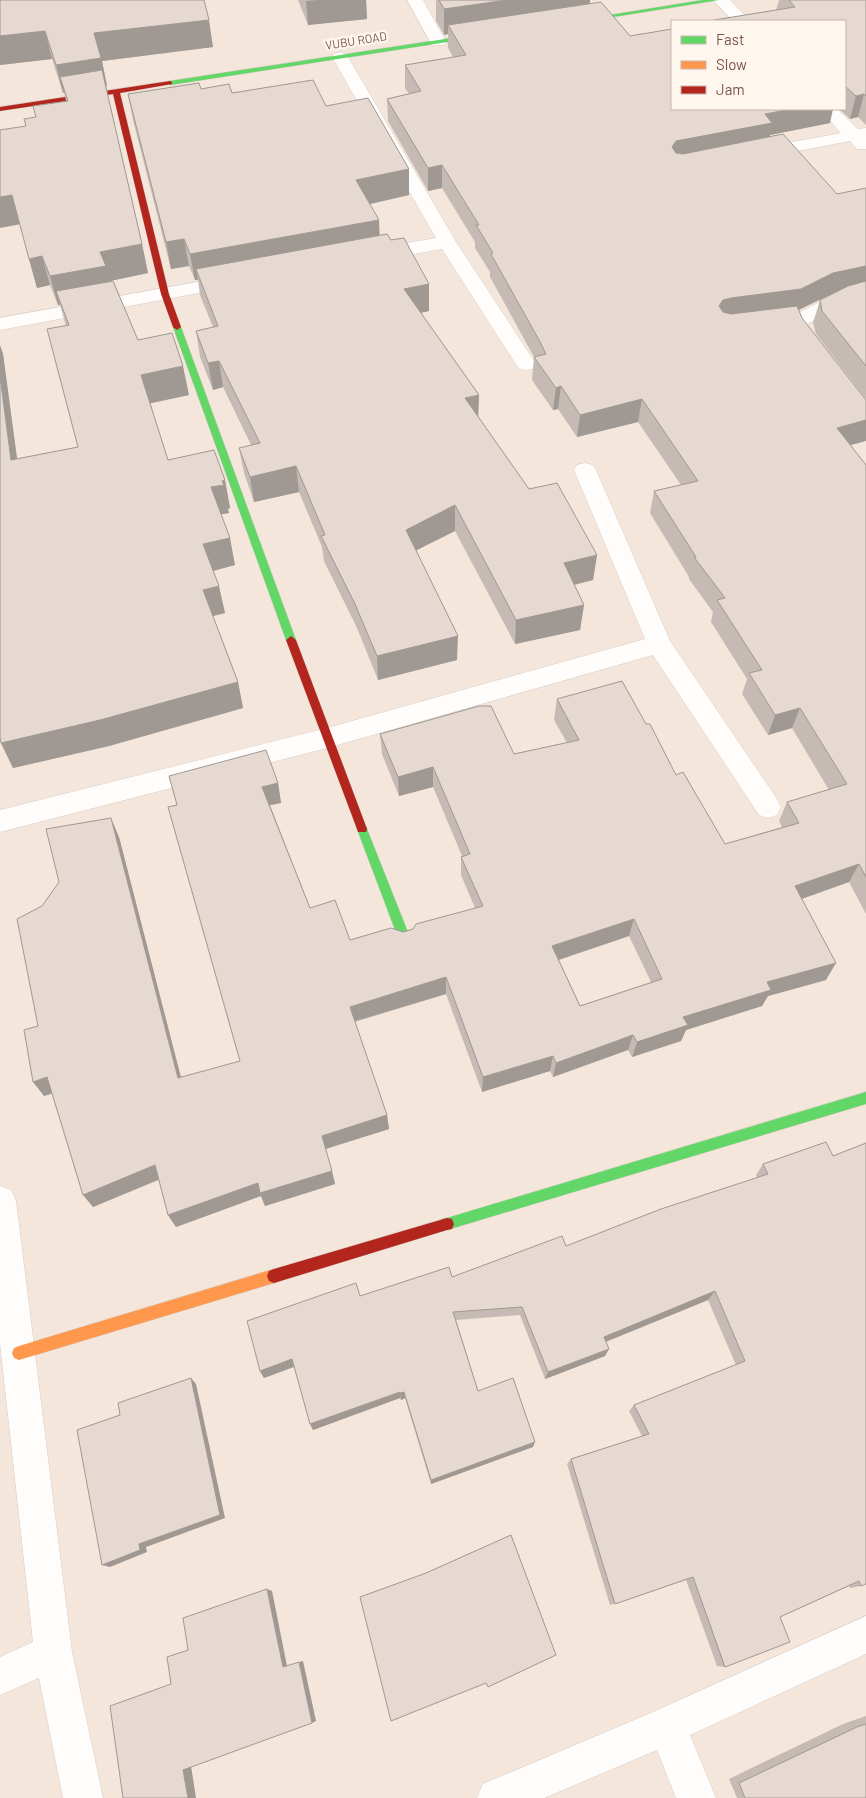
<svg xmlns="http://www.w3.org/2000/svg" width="866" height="1798" font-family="Barlow,sans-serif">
<rect width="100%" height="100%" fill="#f8f1ea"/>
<!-- residential -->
<path fill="#f4e6da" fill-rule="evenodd" d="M0,0h866v1798h-866zM672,21h173v88h-173z"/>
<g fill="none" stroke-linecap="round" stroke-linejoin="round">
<defs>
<path id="street" d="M407,0h16l23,42 -2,3h-12z
M713,0h17l20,21h-17z
M340,52l6,2 2,3 108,185 80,122 -3,5 -7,1 -7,-1 -77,-120 -69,12 -7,-2 -2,-4 2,-4 7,-2 63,-11 -104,-181 2,-3z
M820,109h17l21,20 8,-1v21h-9l-7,-8 -94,18 -6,-1 -3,-4 3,-4 6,-1 85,-16z
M235,275l7,2 3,4 -3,4 -242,45v-12z
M866,289v12l-26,6 -33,17 -42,7 -7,-2 -3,-4 3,-4 37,-6 32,-17z
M585,463l8,2 3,5 74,171 107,158 4,8 -4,8 -9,3 -9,-3 -106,-160 -326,93 -327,84v-22l327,-82 318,-89 -71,-169 3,-5z
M0,1186l11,4 5,11 56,451 31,146h-40l-24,-120 -39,17v-38l33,-15 -33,-299z
M866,1616v38l-176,81 26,63h-40l-19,-48 -113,48h-67l6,-14 170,-72z"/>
<path id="fast" d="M703,0h16l-143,23 -3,-2z
M484,33l2,1v2l-316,49 -3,-2 3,-2z
M177,324l4,3 115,313 -2,3 -3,1 -5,-4 -113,-313z
M362,825l4,1 1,3 42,106 -2,4 -4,1 -4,-1 -2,-4 -40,-106 1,-3z
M866,1092v12l-419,126 -5,-1 -2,-5 2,-5 5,-1z"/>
<path id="slow" d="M274,1269l5,2 2,5 -2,5 -5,2 -255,77 -5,-2 -2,-5 2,-5 5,-2z"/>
<path id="jam" d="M170,81l2,1v2l-52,9 49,201 12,33 -4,3 -4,-3 -12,-33 -48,-200 -113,17v-4z
M291,636l5,4 71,189 -1,3h-8l-1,-3 -71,-189z
M447,1218l5,1 2,5 -2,5 -5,1 -173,53 -5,-2 -2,-5 2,-5 5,-2z"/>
</defs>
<!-- street casing -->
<use href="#street" stroke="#d7cdc7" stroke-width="1"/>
<!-- fast casing -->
<use href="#fast" stroke="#d8cdc6" stroke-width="1"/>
<!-- slow casing -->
<use href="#slow" stroke="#d8cdc6" stroke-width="1"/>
<!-- jam casing -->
<use href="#jam" stroke="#d8cdc6" stroke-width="1"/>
<!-- street -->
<use href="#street" fill="#fefdfc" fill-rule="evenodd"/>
<!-- fast -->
<use href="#fast" fill="#63d668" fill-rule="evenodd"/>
<!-- slow -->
<use href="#slow" fill="#ff974d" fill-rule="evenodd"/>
<!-- jam -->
<use href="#jam" fill="#b3261e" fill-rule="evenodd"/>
</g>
<!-- wall -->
<path fill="#c5bbb4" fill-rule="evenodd" d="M0,0l213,47 -111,14 5,25h-2l37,158 6,29 -38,8 28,59 51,55 -39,8 18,57 57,20 5,28 -2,1 1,4 -8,1 14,51 -22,6 12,42 -12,3 25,66 5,26 -134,38 -96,22 -12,-25 2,-389 14,105 61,-12 -12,-121 -6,-21h-2l-8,-20 -13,3 -8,-29 -3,-133 10,-9 30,-16 -2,-9 -1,1 -11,-34 -52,6z
M298,0h68l1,19 -59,6z
M436,0h154l-1,4 41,32 200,87 -60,12 -1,2 68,57 29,-6v211l-50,-65 -3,-11 7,-23 8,-4 -29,14 51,135 16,20v449l-17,-32 -47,17 24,81 -58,16 -6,10 -76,24 -5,11 -49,16 -4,-7 -75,27 -3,-6 -68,21 -36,-98 -91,28 32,93 2,14 -63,20 9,35 -70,22 -4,-10 -85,31 -8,-12 -9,-35 -66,27 -41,-114 -8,3 -6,-70 4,-120 77,-69 62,241 59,-17 -72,-254 110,-24 3,20 -11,2 40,103 40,32 53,-8 72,-24 -14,-33v-18l1,-1 -29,-69 -34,9 -17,-42 -2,-20 134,20 53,-11 -13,-23 3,-21 119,76 49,69 57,-17 -3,-6 8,-19 42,-12 -37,-62 -24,7 -26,-41 5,-15 -36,-57 2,-10 -24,-33v-2l-39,-64 4,-22 27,-6 -43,-63 -61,15 -19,-28 -5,1 -21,-30 2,-23 -44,-80v-5l-15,-24v-6l-33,-54 -14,3 -40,-70 -1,-22 22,-5 -4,-6v-23l48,-8 -5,-9v-14l-4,1 -8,-14zM629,936l22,46 -71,24 -21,-46z
M779,0h87v125l-8,-8 -8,2 -11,-10h6v-88h-131v-1l62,-10z
M201,89l125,17 83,89 -39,9 10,32 11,4 38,44v27l-8,2 58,82 -1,21 51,73 68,66 -4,25 -19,5 10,20 -4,25 -65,14 -60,-113 -39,19 41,110 -79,20 -21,-52 -33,-67 -2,-14 -23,-55 -45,10 -10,-29 -5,-25 12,-3 -28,-58 -10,3 -13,-33 -4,-26 17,-4 -13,-32 -2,-15h-3l-6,-14 -18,3 -38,-149 -5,-26z
M826,1142l35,444 -11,2 -1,-2 -69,31 -55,50 -8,-1 -31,-86 -76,25 -43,-141 4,-5 71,-23 -13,-25 5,-6 102,-40 -28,-65 -102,42 -1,14 -60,23 -25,-64 -64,5 22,71 55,56 -102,37 -26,-86 -4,2 -1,-2 -87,32 -19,-63 -30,11 -4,-7 100,-75 92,-19 114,-31 191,-68 -1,-3 7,-11z
M866,1716v82h-129l-8,-19 114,-55z"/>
<!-- shaded-wall -->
<path fill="#a09892" d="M318,0h48l1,19 -59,6 -2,-24z
M507,0h83l-1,13 -141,12v9l-4,1v-26z
M209,20l4,27 -111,14 5,25 -42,6 -5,-15 4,15 -1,1 -7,-28 38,-32z
M45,31l7,28 -52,6v-29z
M864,94l-6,23 -8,2 6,-23z
M792,109h41l-3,14 -60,12 -3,11 -94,18 -1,-17 4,-6 89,-27z
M442,165v23l-14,3v-23z
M409,169v26l-52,12 -1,-27z
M12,195l9,29 -21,4v-31z
M379,220l1,26 -184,23 2,11h-3l-5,-26z
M184,239l5,27 -18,3 -5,-27z
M142,244l6,29 -38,8 3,14 -57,-4 4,14h-2l-8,-29 50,-24z
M42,256l8,29 -13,3 -8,-29z
M866,266v22l-39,8 -33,16 -68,9 -7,-15 4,-6 110,-27z
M429,284v27l-24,5 -1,-27z
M0,345l3,9 18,134 -10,-28 -11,-84z
M219,361l4,26 -10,3 -5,-27z
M183,366l6,29 -42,9 -6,-29z
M561,386l-3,23 -5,1 3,-22z
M479,395l-1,26 -13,-23z
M642,399l-4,23 -61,15 3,-22z
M866,420v21l-37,10 8,-23z
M296,466l3,26 -45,10 -4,-25z
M225,480l5,28 -2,1 1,4 -12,2 -6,-28z
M455,505v26l-48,24 -1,-25z
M230,538l5,27 -26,7 -6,-28z
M597,555l-4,25 -32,8 3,-25z
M219,586l6,27 -16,4 -6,-27z
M584,605l-4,25 -65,14 1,-24z
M458,636l-1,24 -79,20 -1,-24z
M238,682l5,26 -134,38 -96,22 -12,-25z
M800,708l-8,20 -24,7 7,-20z
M433,767v20l-34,9 -1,-19z
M278,783l3,20 -15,3 -4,-19z
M111,818l8,19 66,256 -7,-15z
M859,864l-10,18 -62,22 8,-18z
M634,919l-5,17 -80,27 3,-17z
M836,963l-10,17 -58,16 -6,10 -76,24 -5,11 -49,16 5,-15 46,-25 84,-35z
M446,977v17l-94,28 -2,-15z
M633,1035l-5,15 -75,27 3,-14z
M553,1056l-3,15 -68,21 1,-15z
M47,1077l10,15 -13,4 -11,-14z
M387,1115l2,14 -64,20 -3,-13z
M155,1165l7,13 -69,29 -10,-12z
M332,1171l3,13 -70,22 -4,-10 -85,31 -8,-12 90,-32z
M715,1291l-7,9 -108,44 4,-7z
M609,1349l-4,7 -60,23 3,-7z
M292,1359l4,7 -32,12 -4,-7z
M191,1378l5,6 29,134 -79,29 1,5 -37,15 -8,-2z
M400,1392v6l-87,32 -3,-6z
M404,1392l1,6 -4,2 -1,-7z
M535,1442l-2,5 -102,37v-4z
M267,1589l5,2 15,75 -4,1z
M303,1661l13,60 -4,2 -13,-61z
M191,1766l5,32h-8l-5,-28z"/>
<!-- building -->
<path fill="#e5d9d1" stroke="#a09892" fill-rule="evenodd" d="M0,0h204l5,20 -115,13 7,25 -45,7 -11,-34 -45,5z
M439,0h68l-63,9z
M789,0h77v96l-2,-2 -8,2 -11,-10v-65h-130l-1,-1 81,-13z
M601,2l29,34 42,-7v80h120l-27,5 7,9 -96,18 -4,6 4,6 7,1 100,-20 54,60 29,-6v78l-33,7 -32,16 -70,9 -8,2 -4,6 4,6 8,2 66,-8 5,12 64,82v20l-29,8 29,37v412l-7,-13 -64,22 41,77 -69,19 4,8 -88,27 5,8 -51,17 -4,-7 -77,28 -3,-7 -70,21 -37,-100 -96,30 37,108 -65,21 10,35 -72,22 -2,-10 -90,32 -13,-50 -72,30 -36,-118 -14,5 -9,-52 14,-4 -21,-107 25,-13 17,-24 -13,-53 65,-11 67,260 62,-17 -72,-254 9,-2 -8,-29 97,-26 12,33 -16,4 48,121 25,-8 15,40 41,-12 12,4 10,-3 3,-5 67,-18 -22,-49 9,-3 -37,-87 -35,10 -18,-43 99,-28h12l23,48 65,-14 -22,-41 65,-18 24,43h4l26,51 7,-3 42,72 74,-21 -12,-21 60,-18 -47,-76 -25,7 -26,-42 13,-3 -45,-70 8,-2 -31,-41h2l-42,-66 44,-10 -56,-82 -62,16 -19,-29 -5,2 -22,-31 12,-3 -7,-14 -48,-86 2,-1 -17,-28h3l-37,-60 -14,3 -41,-69 34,-8 -16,-26 61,-10 -18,-30zM634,919l28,60 -82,27 -28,-60z
M102,70l40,174 -42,8 6,14 -56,10 -8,-20 -13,3 -17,-64 -12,2v-67l26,-4 -2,-7 12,-2 -3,-11 35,-5 -8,-24z
M313,80l13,26 42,-8 41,71 -53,11 23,40 -189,34 -6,-15 -18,3 -38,-148 71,-11 2,6 28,-5 3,9z
M387,234l4,6 13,-2 25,46 -25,5 75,106 -14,3 64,91 28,-6 40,72 -33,8 20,42 -68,15 -61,-115 -49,25 52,106 -81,20 -22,-52 -34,-68 4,-1 -29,-69 -46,11 -11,-29 21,-5 -41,-82 -11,2 -12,-32 22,-5 -22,-57z
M113,281l25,59 34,-7 11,33 -42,9 27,85 46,-10 11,30 -3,1 2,4 -13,2 19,51 -27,6 16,42 -16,4 35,92 -138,38 -99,23 -1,-6v-361l11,84 67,-13 -31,-118 22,-4 -13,-34z
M866,281v85l-44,-55 -2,-11 28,-14z
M826,1142l7,14 33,-13v441l-5,2 -2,-5 -79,36 10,25 -65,25 -32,-90 -78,27 -44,-145 78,-25 -15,-29 111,-44 -30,-70 -111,46 5,12 -61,23 -26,-65 -69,5 25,79 35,-13 22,64 -104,38 -27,-88 -4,1v-1l-90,32 -18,-65 -32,12 -13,-50 109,-38 4,13 89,-29 3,10 110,-41 4,10 95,-37 107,-35 -5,-10z
M191,1378l29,137 -81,29 1,6 -38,15 -25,-135 43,-15 -2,-12z
M511,1535l45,120 -68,32 -2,-4 -95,38 -31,-124 66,-24z
M267,1589l16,78 16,-5 13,61 -129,47 5,28h-65l-13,-92 61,-22 -4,-27 21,-7 -5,-32z
M866,1724v74h-121l-6,-15 118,-56z"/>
<g text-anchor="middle" stroke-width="4.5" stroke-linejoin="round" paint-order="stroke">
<!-- far-street labels -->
<g font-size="12" fill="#7a5547" stroke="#fff6ed">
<text transform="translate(356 41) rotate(-9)" y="4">VUBU ROAD</text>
</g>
</g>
<!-- legend -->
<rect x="671" y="20" width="175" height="90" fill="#fff6ed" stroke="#cab6ab"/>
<rect x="681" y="36" width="25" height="8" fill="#63d668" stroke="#cab6ab"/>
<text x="716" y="45" font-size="15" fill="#7a5547">Fast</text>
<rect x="681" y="61" width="25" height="8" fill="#ff974d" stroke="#cab6ab"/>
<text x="716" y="70" font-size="15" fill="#7a5547">Slow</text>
<rect x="681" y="86" width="25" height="8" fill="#b3261e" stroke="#cab6ab"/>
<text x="716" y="95" font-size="15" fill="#7a5547">Jam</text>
</svg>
